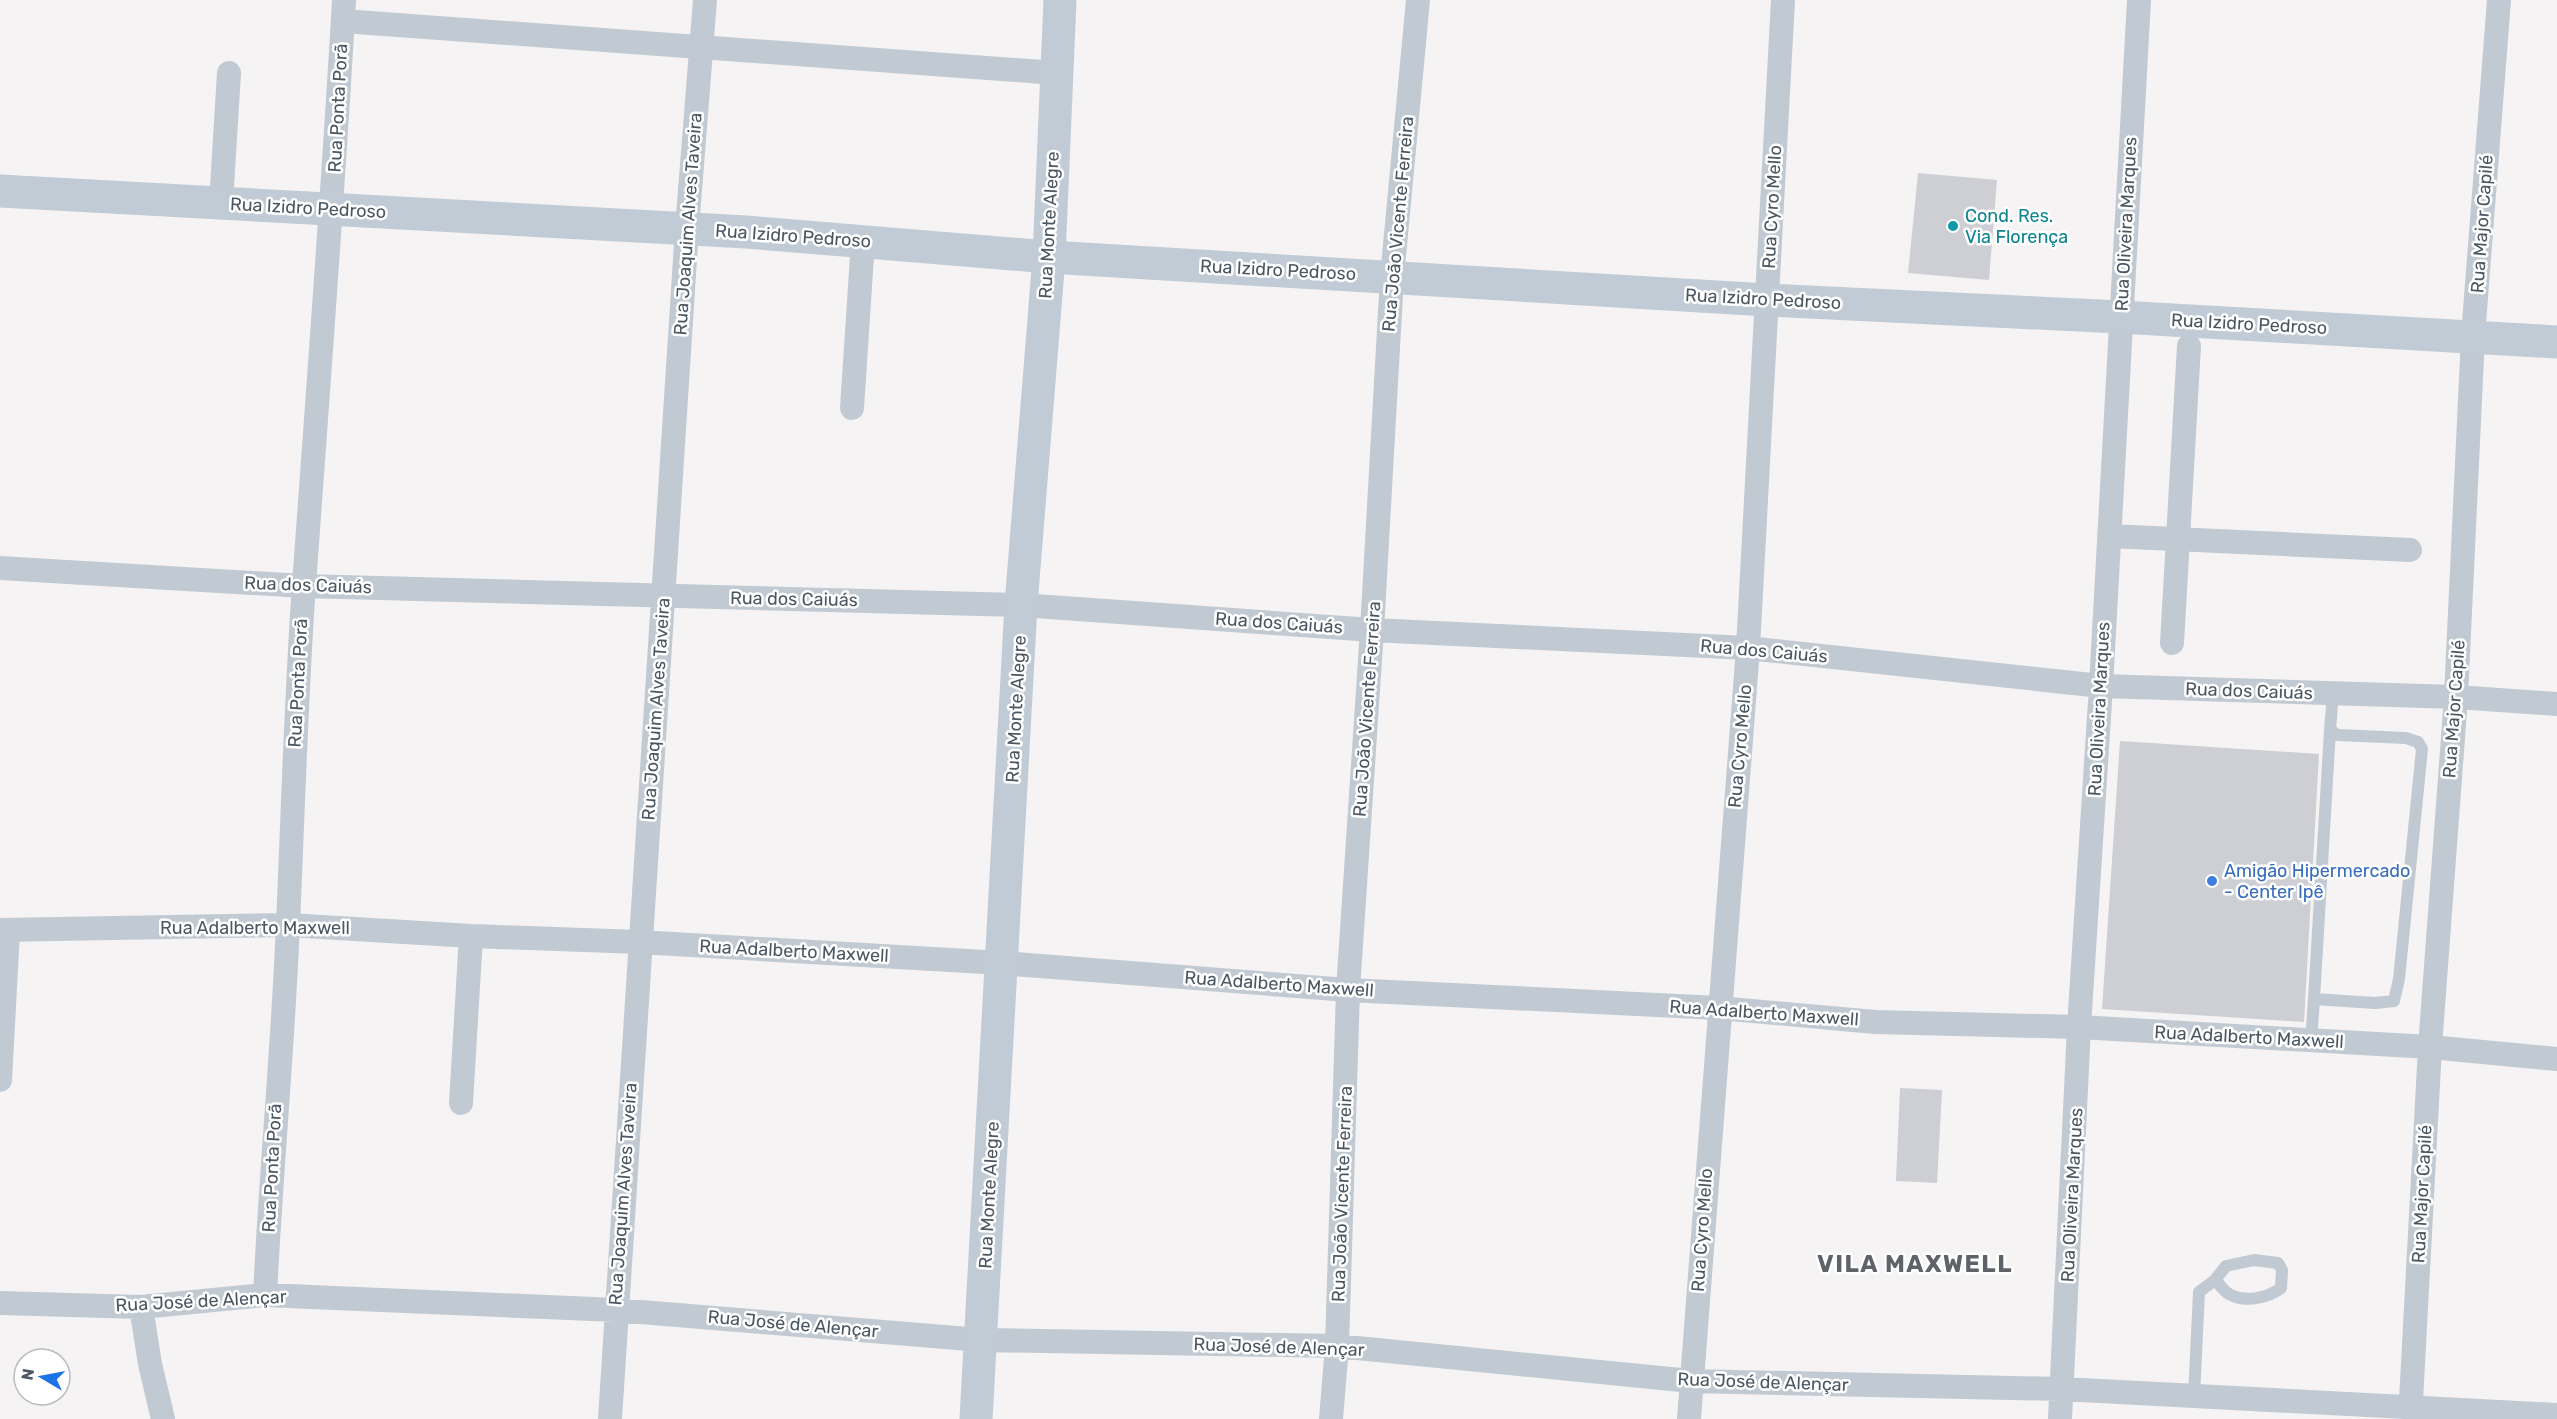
<svg xmlns="http://www.w3.org/2000/svg" width="2557" height="1419" font-family="Rubik,sans-serif">
<rect width="100%" height="100%" fill="#f5f3f3"/>
<!-- building -->
<path fill="#cdcfd5" d="M1918,173l79,7 -8,100 -81,-7z
M2120,741l199,13 -15,268 -202,-13z
M1900,1088l42,2 -5,93 -41,-2z"/>
<g fill="none" stroke-linecap="round" stroke-linejoin="round">
<!-- lane -->
<path stroke="#c1cad2" stroke-width="12" d="M2314,999l16,-269
M2311,1041l3,-42 61,4 19,-2 5,-22 23,-230 -4,-7 -12,-4 -68,-3 -8,-5 3,-37
M2194,1396l5,-104 16,-12 11,-14 28,-6 24,3 4,7 -1,18c-13,10 -36,15 -52,6 -5,-3 -10,-10 -14,-14"/>
<!-- street -->
<path stroke="#c1cad2" stroke-width="24" d="M343,21l713,52
M221,203l8,-130
M852,408l11,-167
M2109,536l301,14
M0,568l304,18 717,19 351,25 376,18 353,38 355,11 101,7
M2172,643l17,-297
M0,930l288,-5 183,11 168,6 363,21 346,27 371,18 156,14 204,5 351,20 127,12
M0,1080l8,-149
M461,1103l10,-167
M265,1295c6,-124 18,-248 23,-371 5,-113 8,-226 16,-339 14,-195 29,-390 40,-585
M0,1303l141,4 124,-12 351,15 365,30 356,6 354,35 371,8 495,26
M141,1307l9,57 13,55
M610,1419l77,-1191 18,-228
M1331,1419l6,-73 11,-356 24,-360 20,-353 26,-277
M1689,1419l59,-771 35,-648
M2060,1419l19,-392 22,-341 38,-686
M2410,1419l20,-372 26,-350 17,-361 26,-336"/>
<!-- secondary -->
<path stroke="#c1cbd6" stroke-width="33" d="M0,191l746,41 303,25 718,43 353,17 437,25
M976,1419l45,-814 28,-348 11,-257"/>
</g>
<!-- markers -->
<circle fill="#0f9aa8" stroke="#fff" stroke-width="2" cx="1953" cy="226" r="6"/>
<circle fill="#3f7fe0" stroke="#fff" stroke-width="2" cx="2212" cy="881" r="6"/>
<g text-anchor="middle" stroke-width="5" stroke-linejoin="round" paint-order="stroke">
<!-- street labels -->
<g font-size="18" fill="#4a5661" stroke="#fff">
<text transform="translate(338 108) rotate(-87)" y="6">Rua Ponta Porã</text>
<text transform="translate(1772 207) rotate(-87)" y="6">Rua Cyro Mello</text>
<text transform="translate(308 208) rotate(3)" y="6">Rua Izidro Pedroso</text>
<text transform="translate(688 224) rotate(-86)" y="6">Rua Joaquim Alves Taveira</text>
<text transform="translate(1398 224) rotate(-85)" y="6">Rua João Vicente Ferreira</text>
<text transform="translate(2126 224) rotate(-87)" y="6">Rua Oliveira Marques</text>
<text transform="translate(2482 224) rotate(-86)" y="6">Rua Major Capilé</text>
<text transform="translate(1049 225) rotate(-87)" y="6">Rua Monte Alegre</text>
<text transform="translate(793 236) rotate(4)" y="6">Rua Izidro Pedroso</text>
<text transform="translate(1278 270) rotate(3)" y="6">Rua Izidro Pedroso</text>
<text transform="translate(1763 299) rotate(3)" y="6">Rua Izidro Pedroso</text>
<text transform="translate(2249 324) rotate(3)" y="6">Rua Izidro Pedroso</text>
<text transform="translate(308 585) rotate(2)" y="6">Rua dos Caiuás</text>
<text transform="translate(794 599) rotate(1)" y="6">Rua dos Caiuás</text>
<text transform="translate(1279 623) rotate(4)" y="6">Rua dos Caiuás</text>
<text transform="translate(1764 651) rotate(5)" y="6">Rua dos Caiuás</text>
<text transform="translate(298 683) rotate(-87)" y="6">Rua Ponta Porã</text>
<text transform="translate(2249 691) rotate(2)" y="6">Rua dos Caiuás</text>
<text transform="translate(656 709) rotate(-86)" y="6">Rua Joaquim Alves Taveira</text>
<text transform="translate(1016 709) rotate(-87)" y="6">Rua Monte Alegre</text>
<text transform="translate(1367 709) rotate(-86)" y="6">Rua João Vicente Ferreira</text>
<text transform="translate(2099 709) rotate(-87)" y="6">Rua Oliveira Marques</text>
<text transform="translate(2454 709) rotate(-86)" y="6">Rua Major Capilé</text>
<text transform="translate(1740 746) rotate(-85)" y="6">Rua Cyro Mello</text>
<text x="255" y="934">Rua Adalberto Maxwell</text>
<text transform="translate(794 951) rotate(3)" y="6">Rua Adalberto Maxwell</text>
<text transform="translate(1279 984) rotate(4)" y="6">Rua Adalberto Maxwell</text>
<text transform="translate(1764 1013) rotate(4)" y="6">Rua Adalberto Maxwell</text>
<text transform="translate(2249 1037) rotate(3)" y="6">Rua Adalberto Maxwell</text>
<text transform="translate(272 1168) rotate(-87)" y="6">Rua Ponta Porã</text>
<text transform="translate(623 1194) rotate(-86)" y="6">Rua Joaquim Alves Taveira</text>
<text transform="translate(1342 1194) rotate(-88)" y="6">Rua João Vicente Ferreira</text>
<text transform="translate(2422 1194) rotate(-87)" y="6">Rua Major Capilé</text>
<text transform="translate(989 1195) rotate(-87)" y="6">Rua Monte Alegre</text>
<text transform="translate(2072 1195) rotate(-87)" y="6">Rua Oliveira Marques</text>
<text transform="translate(1702 1230) rotate(-86)" y="6">Rua Cyro Mello</text>
<text transform="translate(201 1301) rotate(-3)" y="6">Rua José de Alençar</text>
<text transform="translate(793 1324) rotate(5)" y="6">Rua José de Alençar</text>
<text transform="translate(1279 1347) rotate(2)" y="6">Rua José de Alençar</text>
<text transform="translate(1763 1382) rotate(2)" y="6">Rua José de Alençar</text>
</g>
<!-- culture labels -->
<g font-size="18" fill="#0d838f" stroke="#fff" text-anchor="start">
<text x="1965" y="222">Cond. Res.<tspan x="1965" dy="21">Via Florença</tspan></text>
</g>
<!-- shop labels -->
<g font-size="18" fill="#366cbe" stroke="#fff" text-anchor="start">
<text x="2224" y="877">Amigão Hipermercado<tspan x="2224" dy="21">- Center Ipê</tspan></text>
</g>
<!-- district labels -->
<g font-size="24" font-weight="bold" letter-spacing="1.5" fill="#5f6368" stroke="#fff">
<text x="1915" y="1272">VILA MAXWELL</text>
</g>
</g>
<!-- north arrow -->
<g transform="translate(42 1377) rotate(280)"><circle r="28" fill="#ffffff" stroke="#b7bbc0" stroke-width="1.5"/>
<path d="M0-4.5L10 22L0 15L-10 22Z" fill="#1a73e8"/>
<text y="-9" font-size="16" font-weight="bold" text-anchor="middle" fill="#4a5661">N</text>
</g>
</svg>
